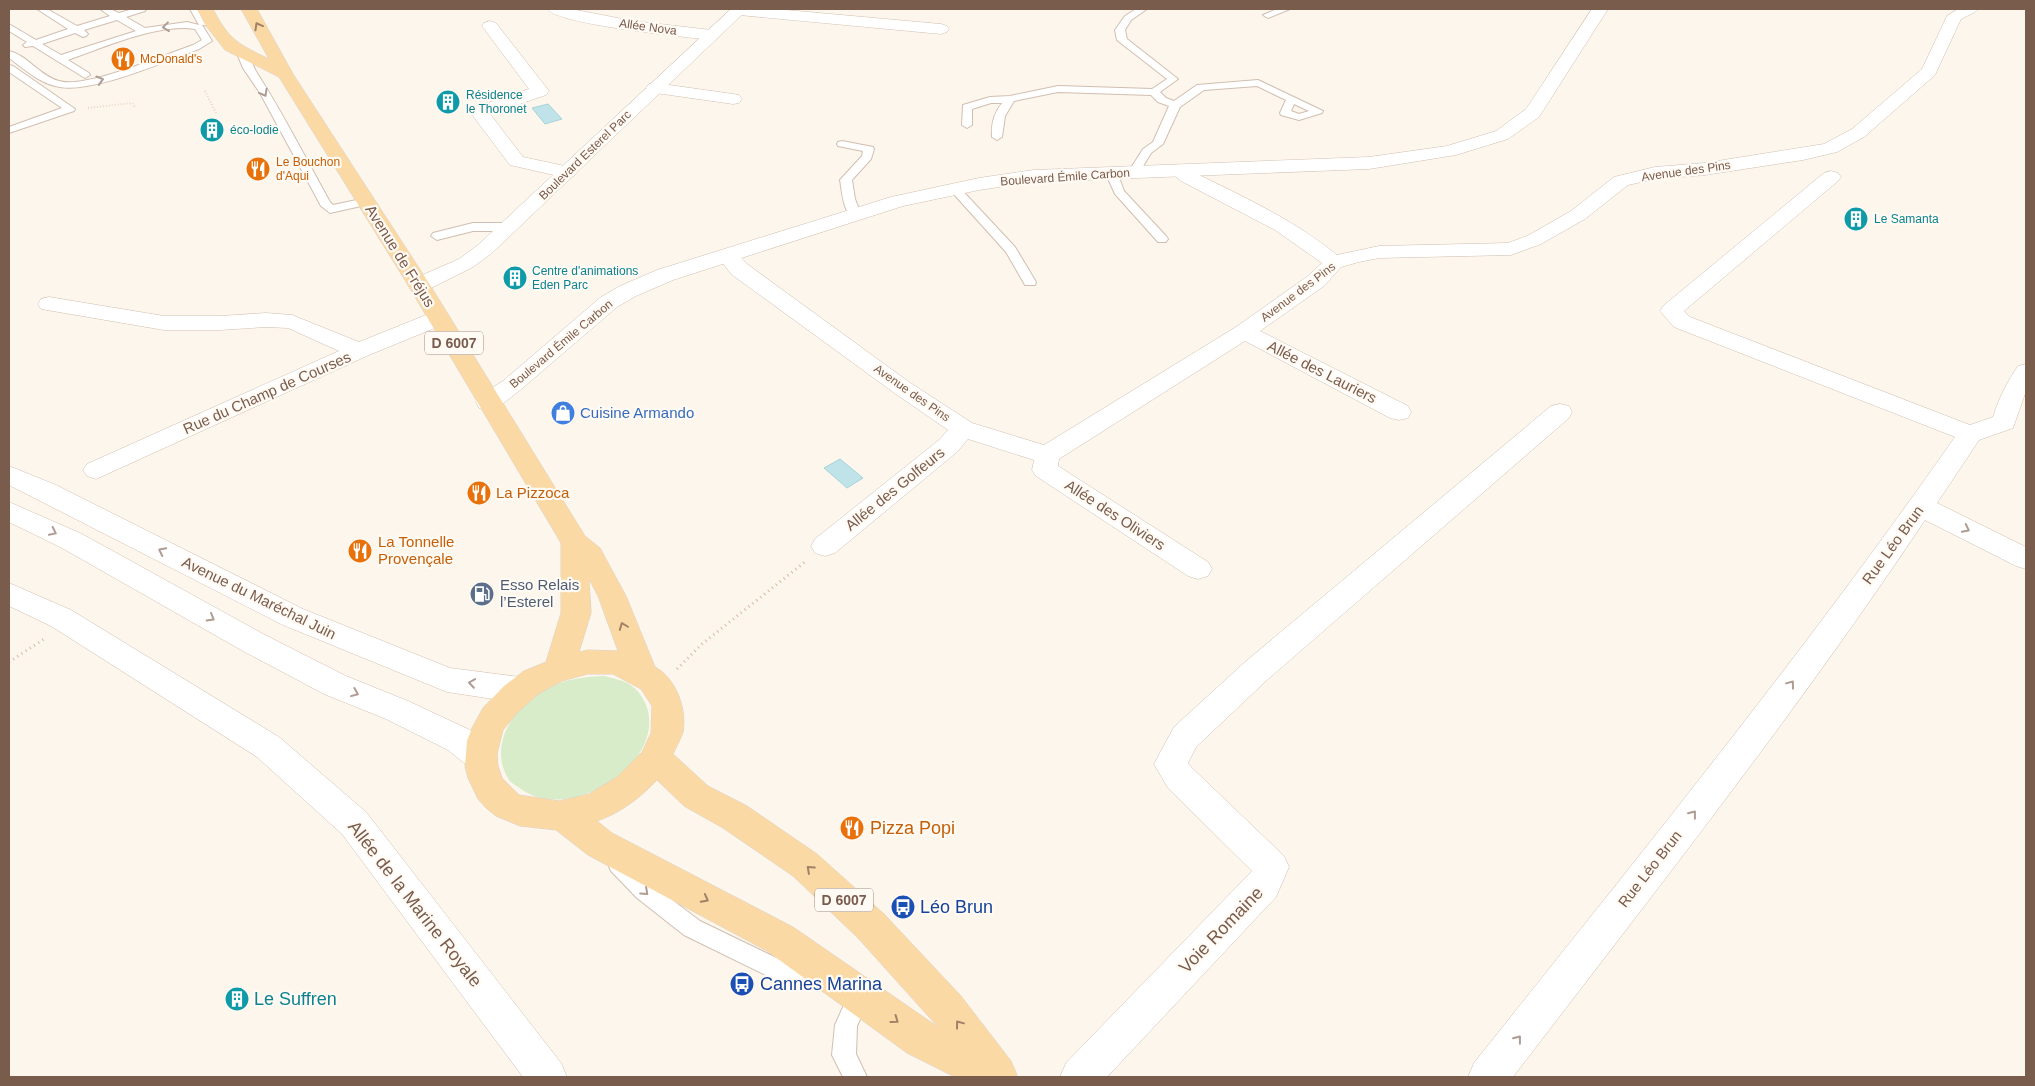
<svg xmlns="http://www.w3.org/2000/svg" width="2035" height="1086" font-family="Arial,sans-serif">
<rect width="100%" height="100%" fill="#fdf6ec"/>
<!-- green -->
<path fill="#d8ecc9" d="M604,676c7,2 18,4 25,8 10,6 16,16 19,27 13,56 -78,110 -124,80 -5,-4 -12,-7 -15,-11 -22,-34 5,-74 36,-91 18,-10 38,-12 59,-13z"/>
<!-- water -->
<path fill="#bfe3e8" stroke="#a5d3da" d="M548,104l14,15 -17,5 -13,-16z
M840,459l23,19 -16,10 -23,-20z"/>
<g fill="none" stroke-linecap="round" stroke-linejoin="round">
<defs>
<path id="service" d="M37,9h10l30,17 33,-10 -10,-7h10l9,4 14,-4h13l-1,2 -19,6 19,11 42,-6 12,3 -9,-16h8l8,11 9,1 2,2 -5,3 -10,-1 10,16 -13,8c-34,12 -111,47 -144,37 -17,-4 -32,-18 -46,-28v-7c18,4 31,25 50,30 26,8 105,-26 134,-36l9,-5 -7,-11c-36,-6 -93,19 -127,31l21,13 1,2 -5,3 -52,-32 -8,1 -2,-2 4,-3 -18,-11v-7l27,16 32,-11zM117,20l19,11 -75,24 -19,-11 33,-11 8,4 3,-1 2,-2 -4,-4z
M1136,9h11l-16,11 -6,10 2,9 51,40 -18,13 6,6 8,3 23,-16 61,-5 65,31 -1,2 -23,7 -18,-5 -1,-2 6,-13 -29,-14 -53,4 -24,17 -17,37 -12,9 -12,20 -4,1 -6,-3 14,-22 10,-7 16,-36 -11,-4 -7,-7 -93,-3 -44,9 -9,15 -3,21 -5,3 -5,-3c-1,-13 2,-24 10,-34h-11l-19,6v16l-5,3 -5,-3 1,-20 27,-8 20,-1 48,-10 94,3 15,-10 -50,-39 -2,-10 10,-14zM1294,104l15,7 -10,3 -8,-3z
M1277,9h13l-22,9 -5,-3z
M241,48c7,2 12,19 16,25 27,42 49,86 73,129l3,3 33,-7 6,4 -2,2 -40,9 -9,-7 -61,-113 -17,-25 -7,-17z
M9,65l4,1 62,43 -1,2 -65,22v-6l53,-19 -53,-36z
M842,141l31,6 1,2 -3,10 -19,21 3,19 6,15 -6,4c-12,-3 -13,-28 -15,-38l22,-24 1,-5 -25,-5 -1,-2 1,-2z
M1111,169l6,3 7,19 42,45 2,3 -2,3h-8l-43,-48 -10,-22z
M955,186l4,1 56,60 21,35 -1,3h-10l-19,-33 -55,-61 -2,-2 2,-2z
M473,223h35l6,4 -6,4h-35l-36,9 -6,-4 2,-3z
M618,855l7,2 26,27 49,37 91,44 32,3 8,3 3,8 -3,8 -8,3 -33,-3 -106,-52 -47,-37 -26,-27 -3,-7 3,-7z
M860,984l8,3 3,8 -14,31 -1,28 11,23h-24l-11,-22 3,-30 17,-38z"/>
<path id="minor" d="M547,9h24l62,12 79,9 6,2 2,3 -2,3 -6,2c-25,-3 -153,-15 -165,-31z
M732,9h43l166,15 6,2 2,3 -2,3 -6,2 -202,-19 -5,-2z
M1958,9h20l-3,3 -14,7 -26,56 -71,62 -27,15 -34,8 -98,15 -50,4 -27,6 -43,34 -44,25 -30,11 -132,3 -20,4 -18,5 -17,19 -64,45 148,75 3,6 -3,6 -9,2 -9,-2 -145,-77 -186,118 -1,7 150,96 4,7 -4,7 -10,3 -10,-3 -152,-100 -4,-6 2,-10 -66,-21 -11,13 -122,101 -10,3 -10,-3 -4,-7 4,-7 124,-99 9,-10 -55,-38 -162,-118 -14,-19 3,-4c14,-4 18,4 27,13l162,118 63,41 72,22 192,-118 72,-51 14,-13 -47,-33 -94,-49 -13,-11 3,-4c10,-3 16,1 24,7 49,24 99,47 142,82l42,-9 129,-3 19,-7 44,-25 43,-34 41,-10 50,-4 119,-19 28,-15 70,-60 25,-53z
M490,21l6,2 53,68 -3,4 -56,19 33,43 51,11 3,4 -3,4 -7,2 -57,-13 -40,-53 3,-4 56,-19 -47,-63 2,-3z
M655,83l78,11 6,1 3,4 -3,4 -6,1 -84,-12 -3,-4 3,-4z
M1831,171l7,2 3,4 -3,4 -154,130 6,6 280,108 23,-8c6,-19 14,-35 25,-51l8,-2v27l-13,37 -34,12 -42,63 89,44v22l-10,-3 -91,-46c-128,192 -272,374 -412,557h-45l6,-14c164,-206 330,-410 481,-626l-281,-110 -14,-16 3,-5 161,-133z
M49,297l115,19h56l46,-3 26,2 67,27 72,-29 8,-2 8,2 3,5 -3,5 -78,32 -273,124 -9,-3 -4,-6 4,-6 252,-113 -51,-23 -22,-1 -46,3h-56l-123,-21 -3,-5 3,-5z
M1560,404l9,2 3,6 -3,6 -302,262 -71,67 -8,16 4,5 92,88 5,11 -13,30 -169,180h-47l6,-14 186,-192 -84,-83 -14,-24 20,-37 71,-65 306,-256z
M9,583l62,27 208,127 87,75 195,251 6,14h-44l-181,-243 -85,-77 -206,-131 -42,-20z"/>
<path id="tertiary" d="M731,9h17l-256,244 -19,14 -46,23 -8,2 -8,-2 -3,-5 3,-5 48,-21 19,-14z
M1592,9h16l-69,108 -31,22 -52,16 -87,14 -335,13 -55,8 -76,16 -230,74 -37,16 -19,11 -98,84 -22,17 -9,2 -9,-2 -3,-6 3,-6 24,-15 98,-84 19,-11 37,-16 234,-73 88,-19 55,-8 335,-13 78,-11 49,-15 30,-22z"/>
<path id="secondary" d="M9,466l47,19 247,124 147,59 70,9 11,4 4,9 -4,9 -11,4 -73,-11 -164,-67 -274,-140z
M9,502l73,32 183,101 81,41 62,25 62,29 21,17 5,10 -5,10 -11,4 -11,-4 -21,-17 -62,-31 -62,-25 -81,-43 -181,-103 -53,-26z"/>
<path id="primary" d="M197,9h16c16,31 25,35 56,50l-28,-50h16l36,65 137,211 155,251 15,12 26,48 29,71c21,11 32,42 28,65 -2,7 -7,15 -10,22l35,32 39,20 70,48 67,60 77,82 50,65 6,14 -1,2h-61l-48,-24 -140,-102 -179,-96 -32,-25 -36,-4 -24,-10 -10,-8 -8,-9 -10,-21 -3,-12 2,-25 5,-13 11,-20 21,-22 20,-15 22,-9 15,-49v-70l-153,-258 -129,-208 -54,-27 -21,-27zM589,579l9,17 20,55 -30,-1 -9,2 12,-39zM588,674h25l28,15 11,17 -1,27 -9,19 -25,25 -28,17 -30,7 -40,-6 -17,-17 -4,-12 -1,-12 6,-24 14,-17 21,-19 24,-13zM657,780l27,26 39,22 70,48 65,62 80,89 -145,-100 -181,-94 -15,-12c23,-8 42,-22 60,-41z"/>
</defs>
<!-- service casing -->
<use href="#service" stroke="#d1beb0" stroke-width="2"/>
<!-- minor casing -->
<use href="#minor" stroke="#d1beb0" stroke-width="1"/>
<!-- tertiary casing -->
<use href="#tertiary" stroke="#d1beb0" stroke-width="1"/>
<!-- secondary casing -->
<use href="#secondary" stroke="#d6c0b0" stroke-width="1"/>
<!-- primary casing -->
<use href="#primary" stroke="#dad1cd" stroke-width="1"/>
<!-- path-far1 -->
<path stroke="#d9b8a5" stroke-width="2" stroke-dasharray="0.5 2.5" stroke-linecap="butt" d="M205,91l12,24
M88,108l44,-5 3,4"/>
<!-- path -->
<path stroke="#d9b8a5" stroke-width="3" stroke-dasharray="1 4" stroke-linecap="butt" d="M9,662l35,-23
M677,669l25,-25 104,-83"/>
<!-- service -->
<use href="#service" fill="#fff" fill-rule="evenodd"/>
<!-- minor -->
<use href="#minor" fill="#fff" fill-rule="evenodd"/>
<!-- tertiary -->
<use href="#tertiary" fill="#fff" fill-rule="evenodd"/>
<!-- secondary -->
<use href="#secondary" fill="#fff" fill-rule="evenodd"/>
<!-- primary -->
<use href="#primary" fill="#fbd9a5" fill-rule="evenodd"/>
</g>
<!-- one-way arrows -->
<defs><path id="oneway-chevron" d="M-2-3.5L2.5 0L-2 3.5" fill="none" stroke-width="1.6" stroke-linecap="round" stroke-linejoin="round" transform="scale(1.25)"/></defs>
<g stroke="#a18267">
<use href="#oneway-chevron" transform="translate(258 26) rotate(-119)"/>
<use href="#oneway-chevron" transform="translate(623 626) rotate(-111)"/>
<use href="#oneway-chevron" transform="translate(810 869) rotate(-138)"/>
<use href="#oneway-chevron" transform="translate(705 899) rotate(28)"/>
<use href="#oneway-chevron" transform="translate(895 1020) rotate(36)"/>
<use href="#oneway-chevron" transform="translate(959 1024) rotate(-127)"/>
</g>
<g stroke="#af9d94">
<use href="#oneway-chevron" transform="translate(166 27) rotate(173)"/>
<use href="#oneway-chevron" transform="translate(100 80) rotate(-17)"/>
<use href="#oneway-chevron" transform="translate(264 93) rotate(61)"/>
<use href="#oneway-chevron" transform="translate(1966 529) rotate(27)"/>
<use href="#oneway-chevron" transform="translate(53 532) rotate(26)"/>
<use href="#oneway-chevron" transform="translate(162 551) rotate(-153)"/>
<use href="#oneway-chevron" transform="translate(211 618) rotate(30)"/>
<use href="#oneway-chevron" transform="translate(472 683) rotate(-172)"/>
<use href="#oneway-chevron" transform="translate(1791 684) rotate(-53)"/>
<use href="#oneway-chevron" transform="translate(355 693) rotate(22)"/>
<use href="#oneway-chevron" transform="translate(1693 814) rotate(-52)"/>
<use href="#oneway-chevron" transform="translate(645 892) rotate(42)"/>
<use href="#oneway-chevron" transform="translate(1518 1039) rotate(-52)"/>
</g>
<!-- icons -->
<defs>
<symbol id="restaurant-disc" viewBox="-11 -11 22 22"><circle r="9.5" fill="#e8710a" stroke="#fffaf3"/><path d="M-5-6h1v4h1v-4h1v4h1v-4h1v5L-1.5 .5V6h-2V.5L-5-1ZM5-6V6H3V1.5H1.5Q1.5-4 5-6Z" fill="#fff"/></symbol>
<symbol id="building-disc" viewBox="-11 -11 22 22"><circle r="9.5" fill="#0f9aa8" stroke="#fffaf3"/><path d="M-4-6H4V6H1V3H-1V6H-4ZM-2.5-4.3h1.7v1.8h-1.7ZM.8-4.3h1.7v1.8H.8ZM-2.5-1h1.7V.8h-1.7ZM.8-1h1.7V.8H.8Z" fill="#fff"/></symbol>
<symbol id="shop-disc" viewBox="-11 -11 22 22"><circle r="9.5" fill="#3f7fe0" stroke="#fffaf3"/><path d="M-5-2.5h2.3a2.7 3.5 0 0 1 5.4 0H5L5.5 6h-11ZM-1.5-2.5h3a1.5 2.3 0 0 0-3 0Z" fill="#fff"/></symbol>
<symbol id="fuel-disc" viewBox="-11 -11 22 22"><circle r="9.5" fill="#5c6f8a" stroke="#fffaf3"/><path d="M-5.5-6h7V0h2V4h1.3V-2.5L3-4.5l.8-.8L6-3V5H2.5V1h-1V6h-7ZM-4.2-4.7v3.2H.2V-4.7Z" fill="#fff"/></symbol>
<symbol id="bus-disc" viewBox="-11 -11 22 22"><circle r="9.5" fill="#1a4fb4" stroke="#fffaf3"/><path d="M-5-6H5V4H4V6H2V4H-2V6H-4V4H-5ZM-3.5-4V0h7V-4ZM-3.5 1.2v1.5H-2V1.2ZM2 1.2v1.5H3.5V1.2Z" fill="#fff"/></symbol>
</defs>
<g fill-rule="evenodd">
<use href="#restaurant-disc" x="109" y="45" width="28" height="28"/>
<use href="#building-disc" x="434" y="88" width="28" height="28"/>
<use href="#building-disc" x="198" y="116" width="28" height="28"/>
<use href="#restaurant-disc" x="244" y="155" width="28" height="28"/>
<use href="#building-disc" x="1842" y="205" width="28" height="28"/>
<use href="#building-disc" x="501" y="264" width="28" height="28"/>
<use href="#shop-disc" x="549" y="399" width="28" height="28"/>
<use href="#restaurant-disc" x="465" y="479" width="28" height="28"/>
<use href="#restaurant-disc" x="346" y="537" width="28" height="28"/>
<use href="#fuel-disc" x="468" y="580" width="28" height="28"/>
<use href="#restaurant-disc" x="838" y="814" width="28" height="28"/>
<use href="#bus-disc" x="889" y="893" width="28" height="28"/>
<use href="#bus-disc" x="728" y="970" width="28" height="28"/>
<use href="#building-disc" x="223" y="985" width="28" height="28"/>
</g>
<g text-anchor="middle" stroke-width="4.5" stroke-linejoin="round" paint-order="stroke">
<!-- far-street labels -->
<g font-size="12" fill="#7a5c4d" stroke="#fffaf3">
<text transform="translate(648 27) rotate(8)" y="4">Allée Nova</text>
<text transform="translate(585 155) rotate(-44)" y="4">Boulevard Esterel Parc</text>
<text transform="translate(1686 171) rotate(-8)" y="4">Avenue des Pins</text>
<text transform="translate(1065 177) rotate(-4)" y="4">Boulevard Émile Carbon</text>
<text transform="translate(1298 292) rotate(-37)" y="4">Avenue des Pins</text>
<text transform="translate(561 344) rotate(-40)" y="4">Boulevard Émile Carbon</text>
<text transform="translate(912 393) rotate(35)" y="4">Avenue des Pins</text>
</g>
<!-- far-food labels -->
<g font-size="12" fill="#c56008" stroke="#fffaf3" text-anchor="start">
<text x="140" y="63">McDonald's</text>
<text x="276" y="166">Le Bouchon<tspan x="276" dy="14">d'Aqui</tspan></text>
</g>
<!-- far-culture labels -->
<g font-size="12" fill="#0d838f" stroke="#fffaf3" text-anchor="start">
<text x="466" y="99">Résidence<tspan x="466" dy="14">le Thoronet</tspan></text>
<text x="230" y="134">éco-lodie</text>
<text x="1874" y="223">Le Samanta</text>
<text x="532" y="275">Centre d'animations<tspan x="532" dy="14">Eden Parc</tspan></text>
</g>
<!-- shield labels -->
<g fill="#fffaf3" stroke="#a28b7f" stroke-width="1">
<rect x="425" y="331.5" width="58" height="23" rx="4"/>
<rect x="815" y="888.5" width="58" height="23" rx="4"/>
</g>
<g font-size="14" font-weight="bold" fill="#7a5c4d">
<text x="454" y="348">D 6007</text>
<text x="844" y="905">D 6007</text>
</g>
<!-- street labels -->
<g font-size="15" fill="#7a5c4d" stroke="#fffaf3">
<text transform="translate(400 256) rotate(58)" y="5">Avenue de Fréjus</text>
<text transform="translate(1322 372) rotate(27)" y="5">Allée des Lauriers</text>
<text transform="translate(267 393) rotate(-24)" y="5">Rue du Champ de Courses</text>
<text transform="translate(895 489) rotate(-39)" y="5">Allée des Golfeurs</text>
<text transform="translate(1115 515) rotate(33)" y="5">Allée des Oliviers</text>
<text transform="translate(1893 545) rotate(-54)" y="5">Rue Léo Brun</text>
<text transform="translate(259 598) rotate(26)" y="5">Avenue du Maréchal Juin</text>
<text transform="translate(1650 869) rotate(-52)" y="5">Rue Léo Brun</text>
</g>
<!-- shop labels -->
<g font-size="15" fill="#366cbe" stroke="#fffaf3" text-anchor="start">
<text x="580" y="418">Cuisine Armando</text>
</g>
<!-- food labels -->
<g font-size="15" fill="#c56008" stroke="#fffaf3" text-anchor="start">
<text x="496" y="498">La Pizzoca</text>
<text x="378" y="547">La Tonnelle<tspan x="378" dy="17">Provençale</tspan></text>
</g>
<!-- service labels -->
<g font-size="15" fill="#4e5e75" stroke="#fffaf3" text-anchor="start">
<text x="500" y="590">Esso Relais<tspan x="500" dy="17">l’Esterel</tspan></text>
</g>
<!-- near-food labels -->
<g font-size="18" fill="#c56008" stroke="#fffaf3" text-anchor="start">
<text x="870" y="834">Pizza Popi</text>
</g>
<!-- near-street labels -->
<g font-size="18" fill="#7a5c4d" stroke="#fffaf3">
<text transform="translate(415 904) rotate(52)" y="6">Allée de la Marine Royale</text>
<text transform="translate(1221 930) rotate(-46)" y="6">Voie Romaine</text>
</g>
<!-- near-transit labels -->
<g font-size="18" fill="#164399" stroke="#fffaf3" text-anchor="start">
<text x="920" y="913">Léo Brun</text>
<text x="760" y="990">Cannes Marina</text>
</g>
<!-- near-culture labels -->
<g font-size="18" fill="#0d838f" stroke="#fffaf3" text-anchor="start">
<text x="254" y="1005">Le Suffren</text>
</g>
</g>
<!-- border -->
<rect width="2035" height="1086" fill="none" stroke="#7a5c4d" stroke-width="20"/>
</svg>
